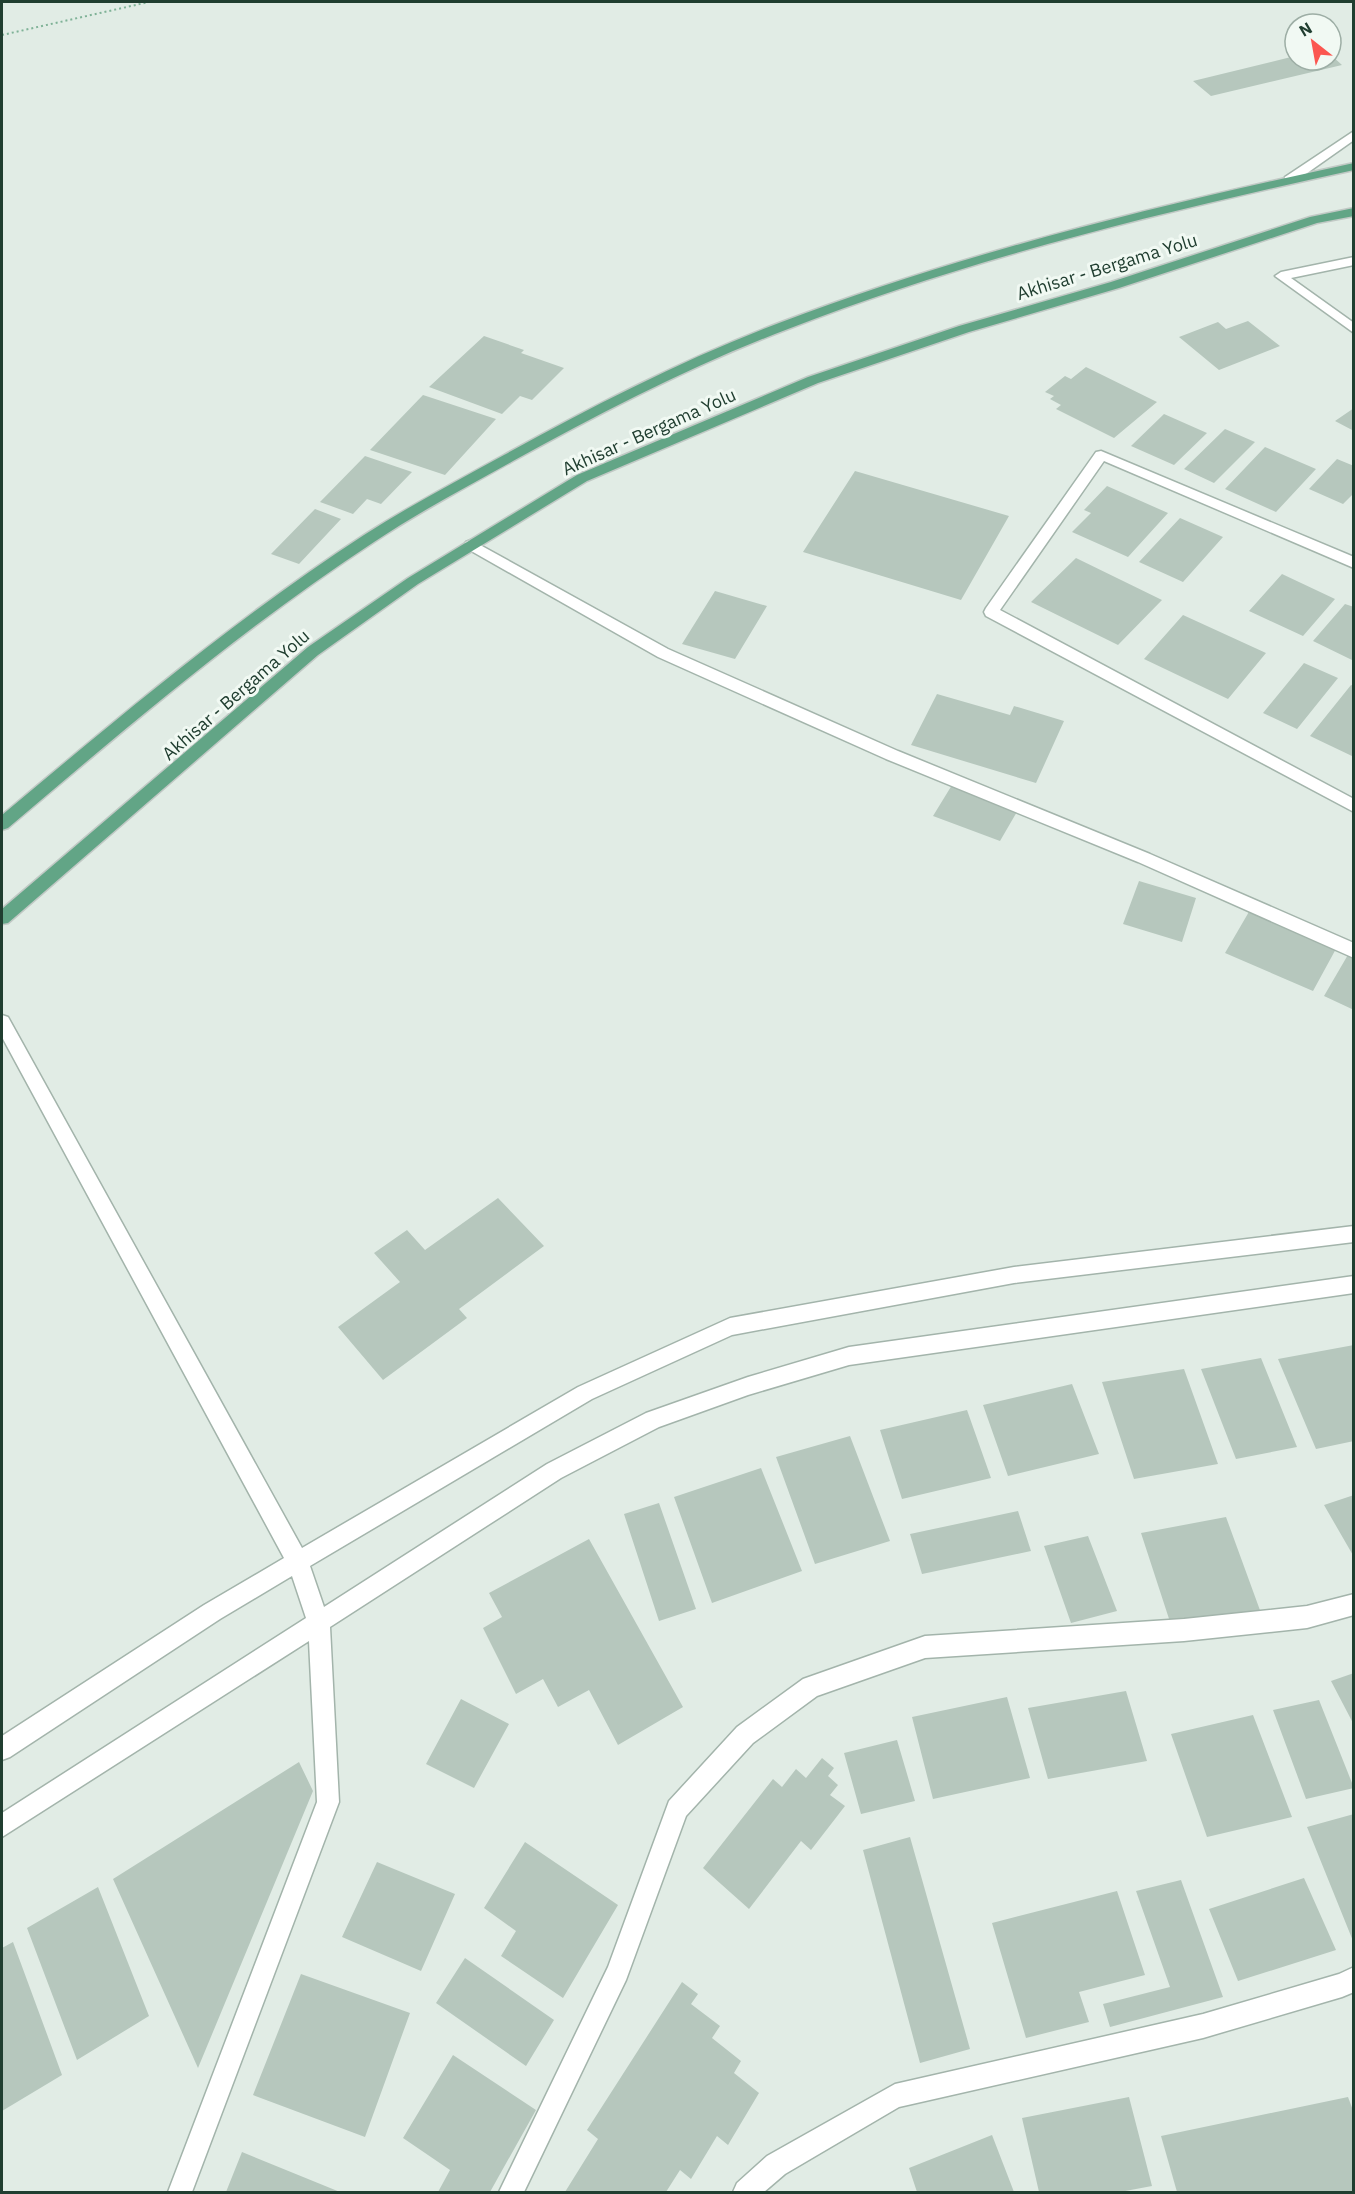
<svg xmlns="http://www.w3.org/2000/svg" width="1355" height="2194" font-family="'IBM Plex Sans',sans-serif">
<rect width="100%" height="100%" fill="#e1ece5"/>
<!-- building -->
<path fill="#b6c7bd" d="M1331,55l11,10 -131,31 -18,-15 102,-25v4h36z
M1248,321l32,25 -61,24 -40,-33 39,-15 8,7z
M484,336l40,14 -3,3 43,15 -32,32 -12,-4 -18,18 -73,-27z
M1086,367l71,35 -43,36 -58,-29 5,-4 -11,-6 4,-3 -9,-4 20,-16 6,3z
M423,395l73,24 -51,56 -75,-25z
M1354,408v23l-19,-10z
M1164,414l43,19 -33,32 -43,-19z
M1225,429l30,13 -41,41 -30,-14z
M1265,447l51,22 -40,43 -51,-23z
M365,456l47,16 -31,32 -14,-5 -14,15 -33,-12z
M1337,459l17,7v27l-11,11 -34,-15z
M855,471l154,45 -48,84 -158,-48z
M1107,486l61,27 -40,44 -56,-25 19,-19 -7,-3z
M315,509l26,10 -42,45 -28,-10z
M1180,518l43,19 -40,45 -44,-20z
M1076,558l86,42 -44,45 -87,-43z
M1282,574l53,25 -32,37 -54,-25z
M715,591l52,15 -32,53 -53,-15z
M1345,604l9,3 -2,53 -39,-19z
M1183,615l83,38 -38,46 -84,-40z
M1304,663l34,15 -41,51 -34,-16z
M1351,685l3,1 -2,70 -42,-20z
M937,694l73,21 4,-9 50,15 -28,62 -125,-38z
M952,785l66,25 -18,31 -67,-25z
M1139,881l57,17 -14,44 -59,-18z
M1250,910l87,37 -24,44 -88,-38z
M1349,953l5,2v55l-30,-14z
M498,1198l46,48 -85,63 8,9 -84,62 -45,-53 62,-45 -26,-29 33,-23 18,20z
M1354,1345v96l-38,8 -38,-90z
M1261,1358l36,89 -61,12 -35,-90z
M1184,1369l34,95 -84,15 -32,-97z
M1072,1384l27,70 -91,22 -25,-71z
M967,1410l24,68 -89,21 -22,-69z
M850,1436l40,105 -75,23 -39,-107z
M761,1468l41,103 -90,32 -38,-106z
M1354,1495v62l-30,-52z
M659,1503l37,106 -37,12 -35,-107z
M1018,1511l13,40 -109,23 -12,-40z
M1226,1517l35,96 -89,15 -31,-95z
M1088,1536l29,75 -46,12 -27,-77z
M589,1539l94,168 -65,38 -29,-55 -31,17 -15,-28 -27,15 -33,-66 19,-11 -13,-24z
M1354,1673v52l-23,-44z
M1126,1691l21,70 -99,18 -20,-71z
M1007,1697l23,81 -97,21 -21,-82z
M461,1699l48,25 -35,64 -48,-24z
M1319,1700l35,88 -48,11 -33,-89z
M1253,1715l39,102 -85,20 -36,-103z
M897,1740l18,61 -54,13 -17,-61z
M822,1758l12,10 -6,8 10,9 -8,10 15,11 -34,44 -10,-9 -52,68 -46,-41 70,-89 9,8 14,-18 10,9z
M299,1762l14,29 -115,277 -85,-189z
M1354,1814v127h-1l-46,-114z
M910,1837l60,212 -50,14 -57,-213z
M525,1842l93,63 -55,93 -62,-42 15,-25 -32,-23z
M377,1862l78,32 -34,77 -79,-34z
M1304,1878l32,72 -98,31 -29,-72z
M1181,1880l42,117 -113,30 -7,-23 67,-17 -34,-96z
M98,1887l51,129 -72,44 -50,-132z
M1117,1891l28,84 -66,17 10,30 -63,16 -34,-115z
M13,1942l49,133 -60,36v-163z
M465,1958l89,62 -28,46 -90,-63z
M301,1974l109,39 -45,124 -112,-42z
M682,1982l16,12 -7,10 29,22 -8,12 29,23 -7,12 25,20 -31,52 -11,-9 -26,43 -11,-9 -14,22h-101l33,-53 -11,-9z
M453,2055l83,55 -46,82h-52l12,-22 -47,-32z
M1129,2097l23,89 -32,6h-81l-17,-74z
M1348,2097l6,16v79h-177l-16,-56z
M992,2135l22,57h-97l-8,-24z
M242,2152l98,40h-114z"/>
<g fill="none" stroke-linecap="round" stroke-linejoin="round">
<defs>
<path id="minor" d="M1354,131v9l-61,43h-8v-6z
M1354,257v8l-63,13 63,45v10l-79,-57 6,-4z
M1101,451l253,106v11l-250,-107 -104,149 354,189v13l-368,-196 -2,-4 2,-4 110,-156z
M471,540l197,109 230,102 252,103 204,89v15l-216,-96 -252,-103 -228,-102 -192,-109 -2,-3 2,-3z
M2,1015l6,2 294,531 276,-161 152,-69 284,-51 340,-41v16l-340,41 -282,52 -140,64 -282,167 14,41 223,-143 99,-51 102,-36 101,-30 505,-71v17l-505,72 -101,30 -89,32 -98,51 -231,149 9,175 -147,390h-24l149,-390 -8,-161 -307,196v-24l304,-195 -14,-42 -72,43 -210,138 -8,3v-24l202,-131 80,-47 -282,-521z
M1354,1594v21l-47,13 -123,13 -259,17 -108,38 -64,47 -67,73 -60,164 -102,212h-25l109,-225 61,-166 68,-74 66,-48 122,-43 259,-17 123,-13z
M1354,1967v25l-12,5 -139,41 -304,69 -114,67 -21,18h-31l4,-9 30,-27 128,-72 308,-70 136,-40z"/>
<path id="major" d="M1354,163v7c-192,42 -383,88 -566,159 -95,36 -186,83 -275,132 -47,26 -94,51 -139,81 -130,85 -248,186 -366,286l-6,2v-15c117,-98 234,-197 362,-280 45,-29 93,-54 140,-80 89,-49 180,-96 275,-132 186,-71 380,-118 575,-160z
M1354,208v8l-37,7 -198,65 -150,44 -151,51 -231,98 -169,103 -100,71 -310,268 -6,1v-15l306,-262 100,-69 169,-103 231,-98 151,-51 152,-44 199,-65z"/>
</defs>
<!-- minor casing -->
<use href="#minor" stroke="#a3b4ab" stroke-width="3"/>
<!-- major casing -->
<use href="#major" stroke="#c1c9c5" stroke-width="3"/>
<!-- path -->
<path stroke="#7fb297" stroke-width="2" stroke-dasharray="2 3" stroke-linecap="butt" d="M2,35l147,-33"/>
<!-- minor -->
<use href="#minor" fill="#fff" fill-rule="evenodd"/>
<!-- major -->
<use href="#major" fill="#62a586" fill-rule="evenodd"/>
</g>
<g text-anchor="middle" stroke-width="6" stroke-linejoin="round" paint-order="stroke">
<!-- far-street labels -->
<g font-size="18" fill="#203e30" stroke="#f1f9f3">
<text transform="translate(1107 267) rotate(-17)" y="6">Akhisar - Bergama Yolu</text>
<text transform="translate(649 432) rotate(-24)" y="6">Akhisar - Bergama Yolu</text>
<text transform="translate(236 695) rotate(-41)" y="6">Akhisar - Bergama Yolu</text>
</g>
</g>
<!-- border -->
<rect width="1355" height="2194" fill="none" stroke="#203e30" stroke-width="6"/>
<!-- north arrow -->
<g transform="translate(1313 42) rotate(329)"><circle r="28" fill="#f1f9f3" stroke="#9daea5" stroke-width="1.5"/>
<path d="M0-4.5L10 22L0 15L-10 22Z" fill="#fb5650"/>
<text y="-9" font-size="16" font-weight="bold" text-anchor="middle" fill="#203e30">N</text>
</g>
</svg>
